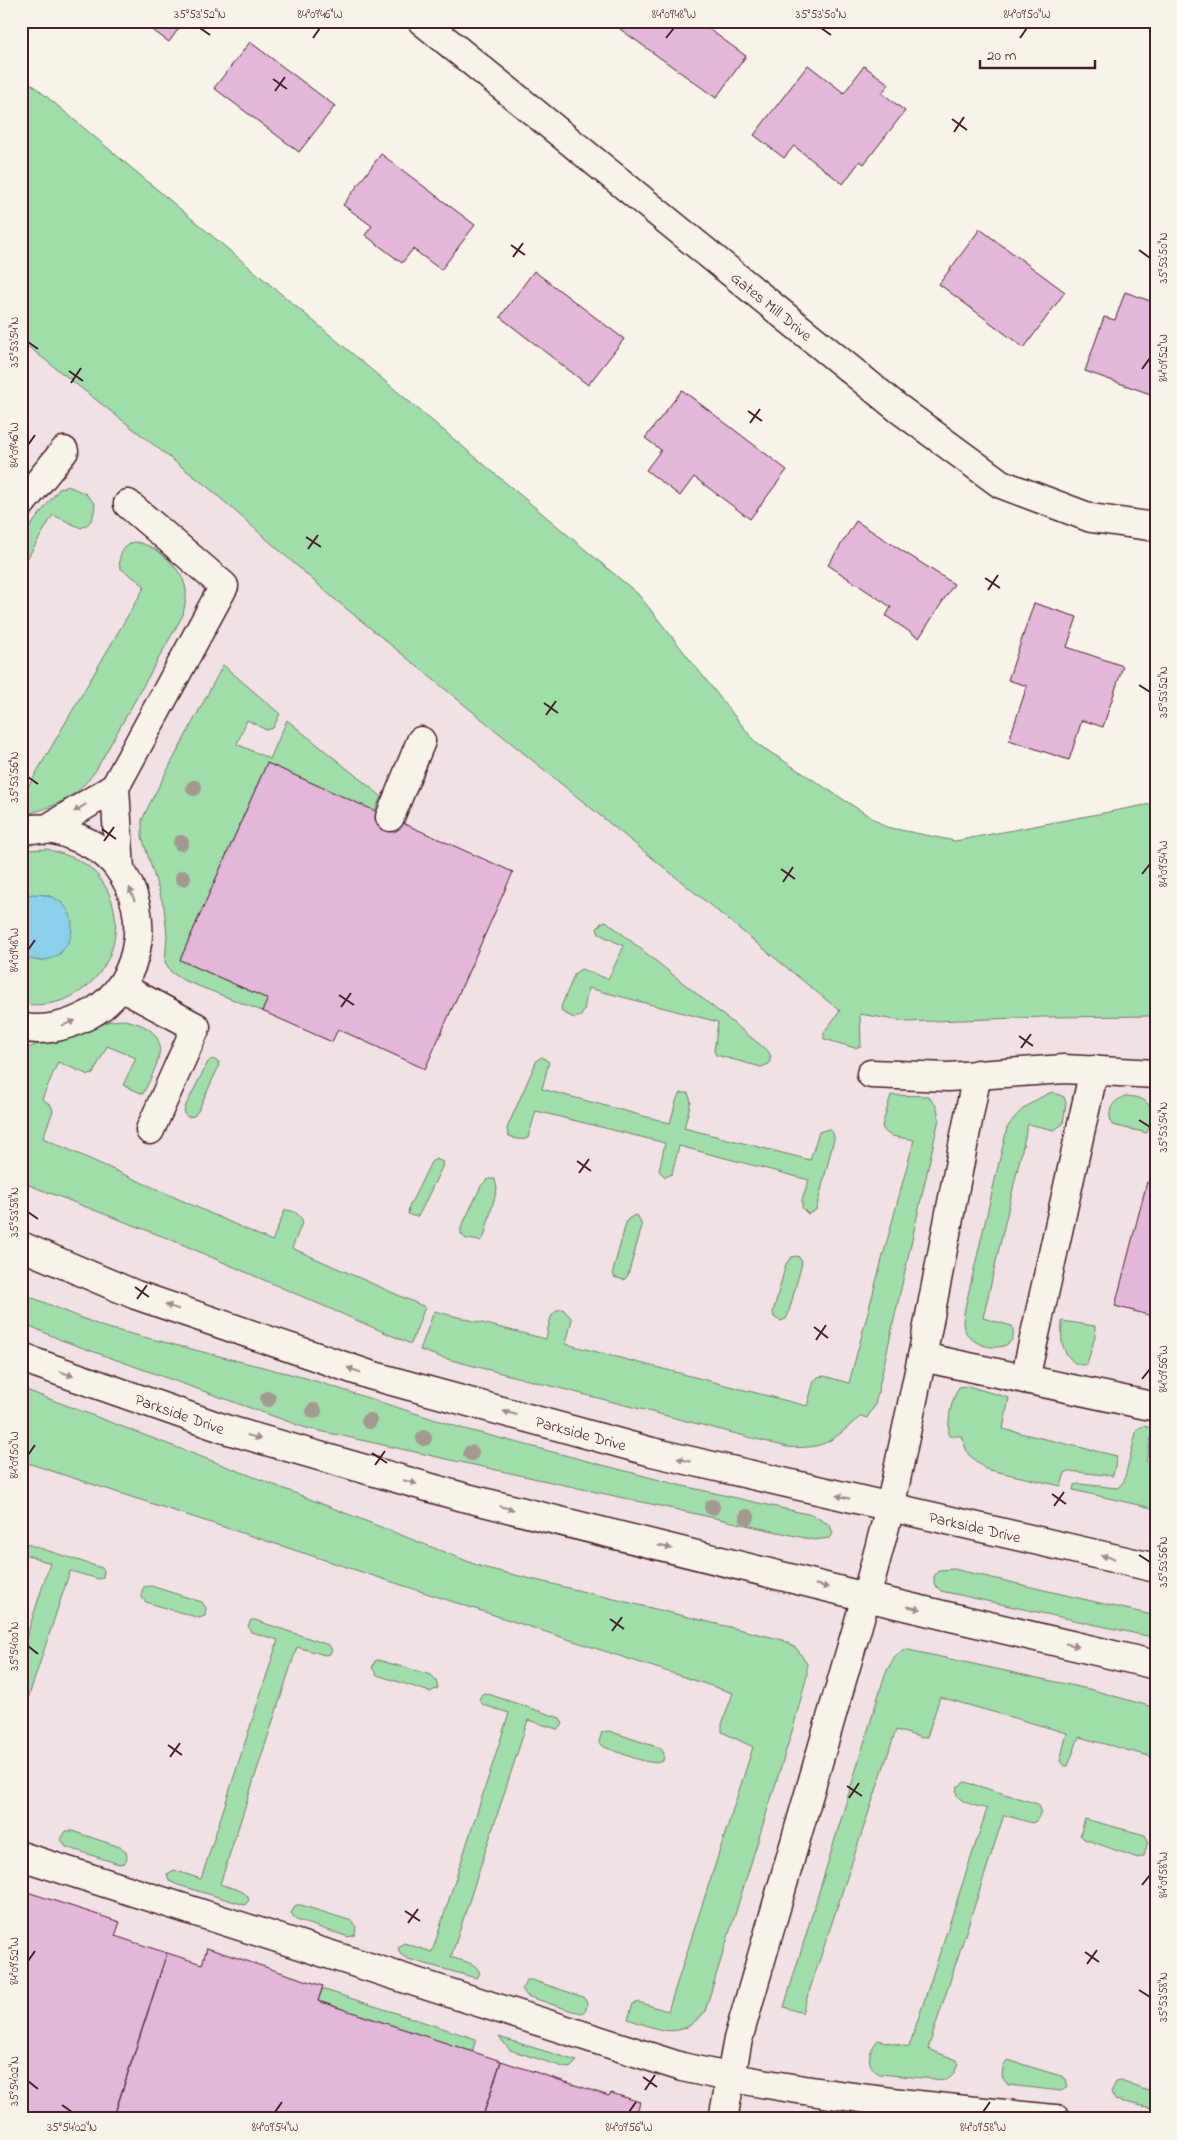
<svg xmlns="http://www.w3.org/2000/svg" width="1177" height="2140" font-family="'Indie Flower',sans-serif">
<rect width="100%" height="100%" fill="#f7f3e8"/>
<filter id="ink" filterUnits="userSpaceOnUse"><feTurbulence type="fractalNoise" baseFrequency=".02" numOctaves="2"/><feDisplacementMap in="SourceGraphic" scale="10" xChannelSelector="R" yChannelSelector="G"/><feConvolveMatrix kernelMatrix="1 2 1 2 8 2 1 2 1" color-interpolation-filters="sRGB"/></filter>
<g filter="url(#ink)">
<!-- built -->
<path fill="#f1e1e4" d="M21,199l859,707 276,29v1184h-1135z"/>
<!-- green -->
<path fill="#9ddea9" stroke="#747e6a" d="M21,75l617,519 118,149 130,84 69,14 201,-38v213l-111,1 -138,5 -47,-8 1,32 -6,2 -31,-9v-7l16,-21 -508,-414 -122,-108 -189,-148z
M68,486l18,8 9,10c-1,12 -2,19 -14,24l-28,-13 -32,54v-26l4,-10 34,-44z
M133,542c21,0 52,28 53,49 1,7 -2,16 -3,24l-87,155c-21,30 -41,36 -75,46v-32l7,3 117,-201 -25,-18c-2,-13 2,-20 13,-26z
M223,665l57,49 -7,14 -7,2 -19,-10 -10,24 33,15 17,-39 94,76 -6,15 -108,-48 -87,197 88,39 -6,12 -79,-31 -12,-8 -6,-10 2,-27 -3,-28 -22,-70v-17l8,-17z
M47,849c15,5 30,8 42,18 45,39 30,110 -23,132 -13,5 -31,8 -45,4v-48c15,8 26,6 40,-2l9,-38c-11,-20 -28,-25 -49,-17v-48z
M606,921l162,130 3,5 -2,8 -8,3 -45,-12 -2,-4 4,-29 -130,-34 -4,22 -3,6 -7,2 -12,-6 -1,-5 14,-34 6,-4 27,10 16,-33 -25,-12 -2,-5 4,-6z
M125,1020c51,11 35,40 18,74l-20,-9 13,-27 -29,-12 -14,28 -4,1 -31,-13 -16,37 9,6 2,6 -10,27 229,103 13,-31c9,0 14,4 18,11l-11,27 133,59 -14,37 -239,-104 -151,-58v-131l20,-8 36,-8 33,-14z
M542,1057l7,5 -7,27 128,34 7,-25 4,-5h7l3,8 -7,27 126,32 9,-28 9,-3c5,2 6,5 6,10l-18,71 -8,4 -6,-6v-8l7,-20 -130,-34 -7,28 -7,3 -6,-6 6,-28 -129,-32 -8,27c-6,3 -14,1 -20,-3l-1,-7 30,-68z
M212,1059l7,3 -1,6 -20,43 -4,5 -6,1 -4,-3 1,-7 23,-45z
M1052,1092l12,5 2,6 -3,21 -9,6 -26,-6 -45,194 29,8c11,31 -46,26 -49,-2 0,-5 1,-11 2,-16l42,-180c12,-19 25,-27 45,-36z
M891,1095l37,1 9,11 2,12 -64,286 -8,13 -6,-2c-28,24 -36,34 -74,31l-344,-89 -23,-8 14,-39 112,28c3,-11 2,-29 17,-30l9,10 -6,25 241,62 7,-25 4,-4 6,-1 25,7 65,-243c-10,-3 -29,-1 -32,-14z
M1125,1096c27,1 31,14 22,37l-35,-8c-5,-14 -1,-23 13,-29z
M436,1159l7,3 -1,5 -21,44 -3,5h-6l-4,-2 1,-7 22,-45z
M488,1179h7l2,10 -13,48 -4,4 -14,-2 -5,-5v-6l20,-42z
M635,1215l3,1 4,10 -14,49 -4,5 -10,-3 -1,-6 13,-48 2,-4z
M798,1256l4,6 -1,5 -13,48 -2,4 -6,2 -6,-4 -1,-5 13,-48 5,-7z
M21,1293l83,34 202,51 155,50 218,57 133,30 18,10 3,9 -3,4 -16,2 -508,-112 -245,-88 -40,-18z
M1062,1321l33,5v11l-8,27c-13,5 -23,-11 -25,-22 -1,-6 0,-14 0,-21z
M968,1386l41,12 -6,31 114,27 -4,20 -44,-5 -4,2 -4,13 -76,-17 -17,-15 -7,-18h-12c-1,-17 1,-33 10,-49z
M21,1388l228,87 233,92 301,73 14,9 10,15v11l-13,50 -89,286c-25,31 -44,19 -77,8l5,-15 5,-2 30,9 85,-264 -31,-15v-8l11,-31 -712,-232z
M1144,1426l7,2 1,6 -6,28 10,2v45l-83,-19 1,-5 5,-1 39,4 6,-7 13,-52z
M23,1544h4l75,24 2,2 -1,8 -4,1 -29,-8 -49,149v-66l29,-91 -29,-10v-7z
M954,1569l202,47v22l-215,-47 -7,-7v-8l5,-6z
M151,1586l51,16 4,6 -1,8 -6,2 -53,-16c-5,-4 -6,-9 -2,-15z
M251,1620h4l74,25 3,5 -2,4 -5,1 -28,-8 -77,237c9,4 27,5 29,16l-4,5 -67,-20 -9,-4 -2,-7 7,-4 27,9 77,-239 -27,-8 -3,-6z
M904,1649l189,41 63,18v50l-77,-21 -11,29h-4l-4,-5 7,-28 -127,-36 -13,40 -5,1 -26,-8 -94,283 -18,-6 101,-333 10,-18z
M378,1660l53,15 5,5 2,8 -8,4 -53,-17 -5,-7 3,-7z
M485,1693l75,25 3,6 -2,3 -4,2 -29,-9 -77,237c9,4 27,5 29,17l-4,4 -68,-19 -8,-5 -2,-7 6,-4 28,9 77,-239 -26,-8 -4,-6 3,-5z
M609,1731l51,17 4,5 -1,8c-10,7 -46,-10 -59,-14l-5,-5 3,-10z
M965,1782l73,22c5,6 2,11 -2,17l-4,2 -28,-8 -76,234 29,11 1,3c-3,9 -4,14 -13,17l-66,-6c-14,-9 -11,-22 -1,-34l31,7 78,-238c-11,-4 -35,-6 -30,-22z
M1085,1819l60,16 3,6 -4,15 -6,2 -54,-19 -4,-4z
M66,1831h6l48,16 6,4 1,8 -3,4 -5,1 -53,-17 -5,-8z
M296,1905h5l51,16 4,6 -1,8 -6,2 -53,-17 -5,-7z
M527,1980h5l51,17 4,5 -1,8 -4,3 -10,-2 -45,-15 -5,-7z
M322,1989l154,50 -4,13 -154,-51z
M499,2037l78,24 -7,7 -7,-1 -53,-17z
M1008,2060l53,16 5,3 2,8 -7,4 -53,-6 -6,-8 1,-10z
M1156,2068v41l-41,-9 -4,-8 5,-10 5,-1 27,10z"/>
<!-- water -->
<path fill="#8bcfed" stroke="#71899f" d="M32,894c68,0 39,89 -11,61v-57z"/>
<!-- building -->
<path fill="#e3b6da" stroke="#4a1f2b" d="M140,21h44l-15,21z
M626,21h72l48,35 -30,42 -96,-69z
M250,42l85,64 -36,46 -85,-64z
M808,65l36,28 20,-27 25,18 -7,9 23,18 -41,53 -4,-3 -17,23 -49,-38 -10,12 -30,-23z
M381,154l94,71 -34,45 -28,-21 -11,14 -37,-28 7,-9 -29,-21z
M980,229l85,63 -41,56 -85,-64z
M534,271l90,68 -36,46 -88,-68z
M1125,292l31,11 -4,13 4,2v78l-71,-25 19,-54 11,3z
M682,390l105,80 -37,49 -56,-42 -14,19 -34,-26 15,-20 -16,-12z
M856,521l98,63 -35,54 -33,-22 5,-9 -63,-42z
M1034,603l43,14 -10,30 56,19 -20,61 -21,-7 -13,40 -60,-20 18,-54 -19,-6z
M267,763l246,109 -88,197 -87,-40 -6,13 -70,-31 6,-12 -88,-39z
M1147,1182l9,2v133l-41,-11z
M21,1890l99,32 -5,14 52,17 -54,166h-92z
M207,1948l116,38 -5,15 183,60 -19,58h-369l54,-166 35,11z
M501,2061l108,35 2,-3 29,9 -5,17h-153z"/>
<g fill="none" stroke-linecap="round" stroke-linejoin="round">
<defs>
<g id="minor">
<path id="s1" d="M422,21l477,388 102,75 90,34 65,9"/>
<path d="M21,504l43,-53"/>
<path d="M115,787l5,83"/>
<path d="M390,817l31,-76"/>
<path d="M45,830l70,-43 109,-201 -96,-82"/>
<path d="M21,831c17,-5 37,-1 52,5 16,6 33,16 44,30 39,49 23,128 -37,153 -17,8 -40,13 -59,8"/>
<path d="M121,987l75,40 -46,103"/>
<path d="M871,1074l77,3 116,-8 92,5"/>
<path id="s2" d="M21,1246l115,49 234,80 282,77 504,116"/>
<path id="s3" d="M21,1356l15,7 189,66 234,67 407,101 290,68"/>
<path d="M922,1357l234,50"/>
<path d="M1025,1379l69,-309"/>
<path d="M21,1856l661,211c122,28 249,40 374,52"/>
<path d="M723,2119l15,-80 128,-442 24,-89 32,-151 55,-283"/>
</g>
</defs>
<!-- minor casing -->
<use href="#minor" stroke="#4a1f2b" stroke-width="31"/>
<!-- minor -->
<use href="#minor" stroke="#f7f3e8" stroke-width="28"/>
</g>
<!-- trees -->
<g fill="#a39991">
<circle cx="194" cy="788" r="8"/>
<circle cx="181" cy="843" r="8"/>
<circle cx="183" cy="878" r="8"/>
<circle cx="268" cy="1399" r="8"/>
<circle cx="314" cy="1411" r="8"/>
<circle cx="369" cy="1421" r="8"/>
<circle cx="424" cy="1438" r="8"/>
<circle cx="471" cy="1453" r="8"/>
<circle cx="712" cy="1507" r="8"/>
<circle cx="747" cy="1517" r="8"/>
</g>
<!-- one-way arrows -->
<defs><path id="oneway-solid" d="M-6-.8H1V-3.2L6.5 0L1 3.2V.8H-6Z" transform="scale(1.25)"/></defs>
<g fill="#a0898a">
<use href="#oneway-solid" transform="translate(80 808) rotate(148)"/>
<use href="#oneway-solid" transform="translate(132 894) rotate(-111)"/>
<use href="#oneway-solid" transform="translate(69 1023) rotate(-20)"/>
<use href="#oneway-solid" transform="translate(172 1307) rotate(-161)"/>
<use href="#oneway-solid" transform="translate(354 1370) rotate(-161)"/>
<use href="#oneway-solid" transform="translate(67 1374) rotate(19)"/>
<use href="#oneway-solid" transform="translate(510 1413) rotate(-165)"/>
<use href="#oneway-solid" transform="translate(254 1437) rotate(16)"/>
<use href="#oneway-solid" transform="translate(684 1460) rotate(-167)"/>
<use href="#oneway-solid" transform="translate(410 1482) rotate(16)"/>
<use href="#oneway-solid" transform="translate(843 1497) rotate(-167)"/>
<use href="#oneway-solid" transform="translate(507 1508) rotate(14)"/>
<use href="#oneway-solid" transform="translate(665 1547) rotate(14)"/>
<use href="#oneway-solid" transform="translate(1108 1557) rotate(-167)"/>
<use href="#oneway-solid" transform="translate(822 1586) rotate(14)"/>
<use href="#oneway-solid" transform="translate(914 1608) rotate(13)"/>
<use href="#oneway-solid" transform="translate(1072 1645) rotate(13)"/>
</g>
</g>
<!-- ticks -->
<path fill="none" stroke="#4a1f2b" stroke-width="2" d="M200,28l10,7M821,28l10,7M313,38l7,-10M666,38l8,-10M1020,38l7,-10M273,79l14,10M275,91l10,-14M952,119l15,11M954,132l10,-15M511,245l14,10M1139,250l11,8M513,257l10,-14M28,342l10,7M1142,369l8,-11M69,371l14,10M71,383l10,-15M748,411l14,10M750,423l10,-14M28,445l7,-10M306,537l15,10M308,549l10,-14M985,578l15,10M988,590l10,-15M1139,685l11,7M544,703l14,10M546,715l10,-14M28,777l10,7M102,829l14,10M104,841l10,-14M781,869l14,10M1142,874l8,-10M783,882l10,-15M28,950l7,-10M339,995l15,10M341,1007l10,-14M1019,1036l14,10M1021,1048l10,-14M1139,1120l11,7M577,1161l14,10M579,1173l10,-14M28,1212l10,7M135,1287l14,10M137,1299l10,-14M814,1327l14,11M816,1340l10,-15M1142,1379l8,-10M372,1453l15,10M28,1455l7,-10M375,1465l10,-14M1052,1494l14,10M1054,1506l10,-14M1139,1555l11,7M610,1619l14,10M612,1631l10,-14M28,1646l10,8M168,1745l14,10M170,1757l10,-14M847,1786l15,10M849,1798l10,-15M1142,1885l8,-10M405,1911l15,10M408,1923l10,-14M1085,1952l14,10M28,1961l7,-10M1087,1964l10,-14M1139,1990l11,7M643,2077l14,10M28,2081l10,8M645,2090l10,-15M62,2105l10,7M275,2112l7,-10M629,2112l7,-10M983,2112l7,-10"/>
<g text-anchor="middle" stroke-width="4.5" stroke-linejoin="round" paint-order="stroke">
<!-- street labels -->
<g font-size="16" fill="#4a1f2b" stroke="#f7f3e8">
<text dy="6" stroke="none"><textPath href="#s1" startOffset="451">Gates Mill Drive</textPath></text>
<text dy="6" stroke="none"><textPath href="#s3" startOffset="169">Parkside Drive</textPath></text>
<text dy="6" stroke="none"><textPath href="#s2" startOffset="591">Parkside Drive</textPath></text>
<text dy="6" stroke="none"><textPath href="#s2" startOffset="996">Parkside Drive</textPath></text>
</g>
</g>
<!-- margin -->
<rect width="1177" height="2140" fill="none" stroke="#f7f3e8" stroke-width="55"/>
<!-- scale -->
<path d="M980 60v8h115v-8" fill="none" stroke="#4a1f2b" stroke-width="2.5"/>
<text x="987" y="60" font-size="15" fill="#4a1f2b" stroke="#f7f3e8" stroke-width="4" paint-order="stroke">20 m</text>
<rect x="28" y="28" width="1122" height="2084" fill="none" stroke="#4a1f2b" stroke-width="2"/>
<g font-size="12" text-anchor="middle" fill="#4a1f2b">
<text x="200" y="18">35°53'52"N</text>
<text x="320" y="18">84°09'46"W</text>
<text x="674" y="18">84°09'48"W</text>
<text x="821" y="18">35°53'50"N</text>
<text x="1027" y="18">84°09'50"W</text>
<text transform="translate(1163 258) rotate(-90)" y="4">35°53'50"N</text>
<text transform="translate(14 342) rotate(-90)" y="4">35°53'54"N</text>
<text transform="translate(1163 358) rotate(-90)" y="4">84°09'52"W</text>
<text transform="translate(14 445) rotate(-90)" y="4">84°09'46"W</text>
<text transform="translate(1163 692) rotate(-90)" y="4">35°53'52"N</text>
<text transform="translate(14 777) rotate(-90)" y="4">35°53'56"N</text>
<text transform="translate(1163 864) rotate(-90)" y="4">84°09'54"W</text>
<text transform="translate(14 950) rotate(-90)" y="4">84°09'48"W</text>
<text transform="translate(1163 1127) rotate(-90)" y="4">35°53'54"N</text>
<text transform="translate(14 1212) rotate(-90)" y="4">35°53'58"N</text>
<text transform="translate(1163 1369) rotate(-90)" y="4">84°09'56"W</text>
<text transform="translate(14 1455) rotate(-90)" y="4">84°09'50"W</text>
<text transform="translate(1163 1562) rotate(-90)" y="4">35°53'56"N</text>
<text transform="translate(14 1646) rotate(-90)" y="4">35°54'00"N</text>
<text transform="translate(1163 1875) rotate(-90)" y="4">84°09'58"W</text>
<text transform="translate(14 1961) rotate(-90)" y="4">84°09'52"W</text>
<text transform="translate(1163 1997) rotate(-90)" y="4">35°53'58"N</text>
<text transform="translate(14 2081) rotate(-90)" y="4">35°54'02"N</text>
<text x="72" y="2131">35°54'02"N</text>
<text x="275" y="2131">84°09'54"W</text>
<text x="629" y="2131">84°09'56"W</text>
<text x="983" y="2131">84°09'58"W</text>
</g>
</svg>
